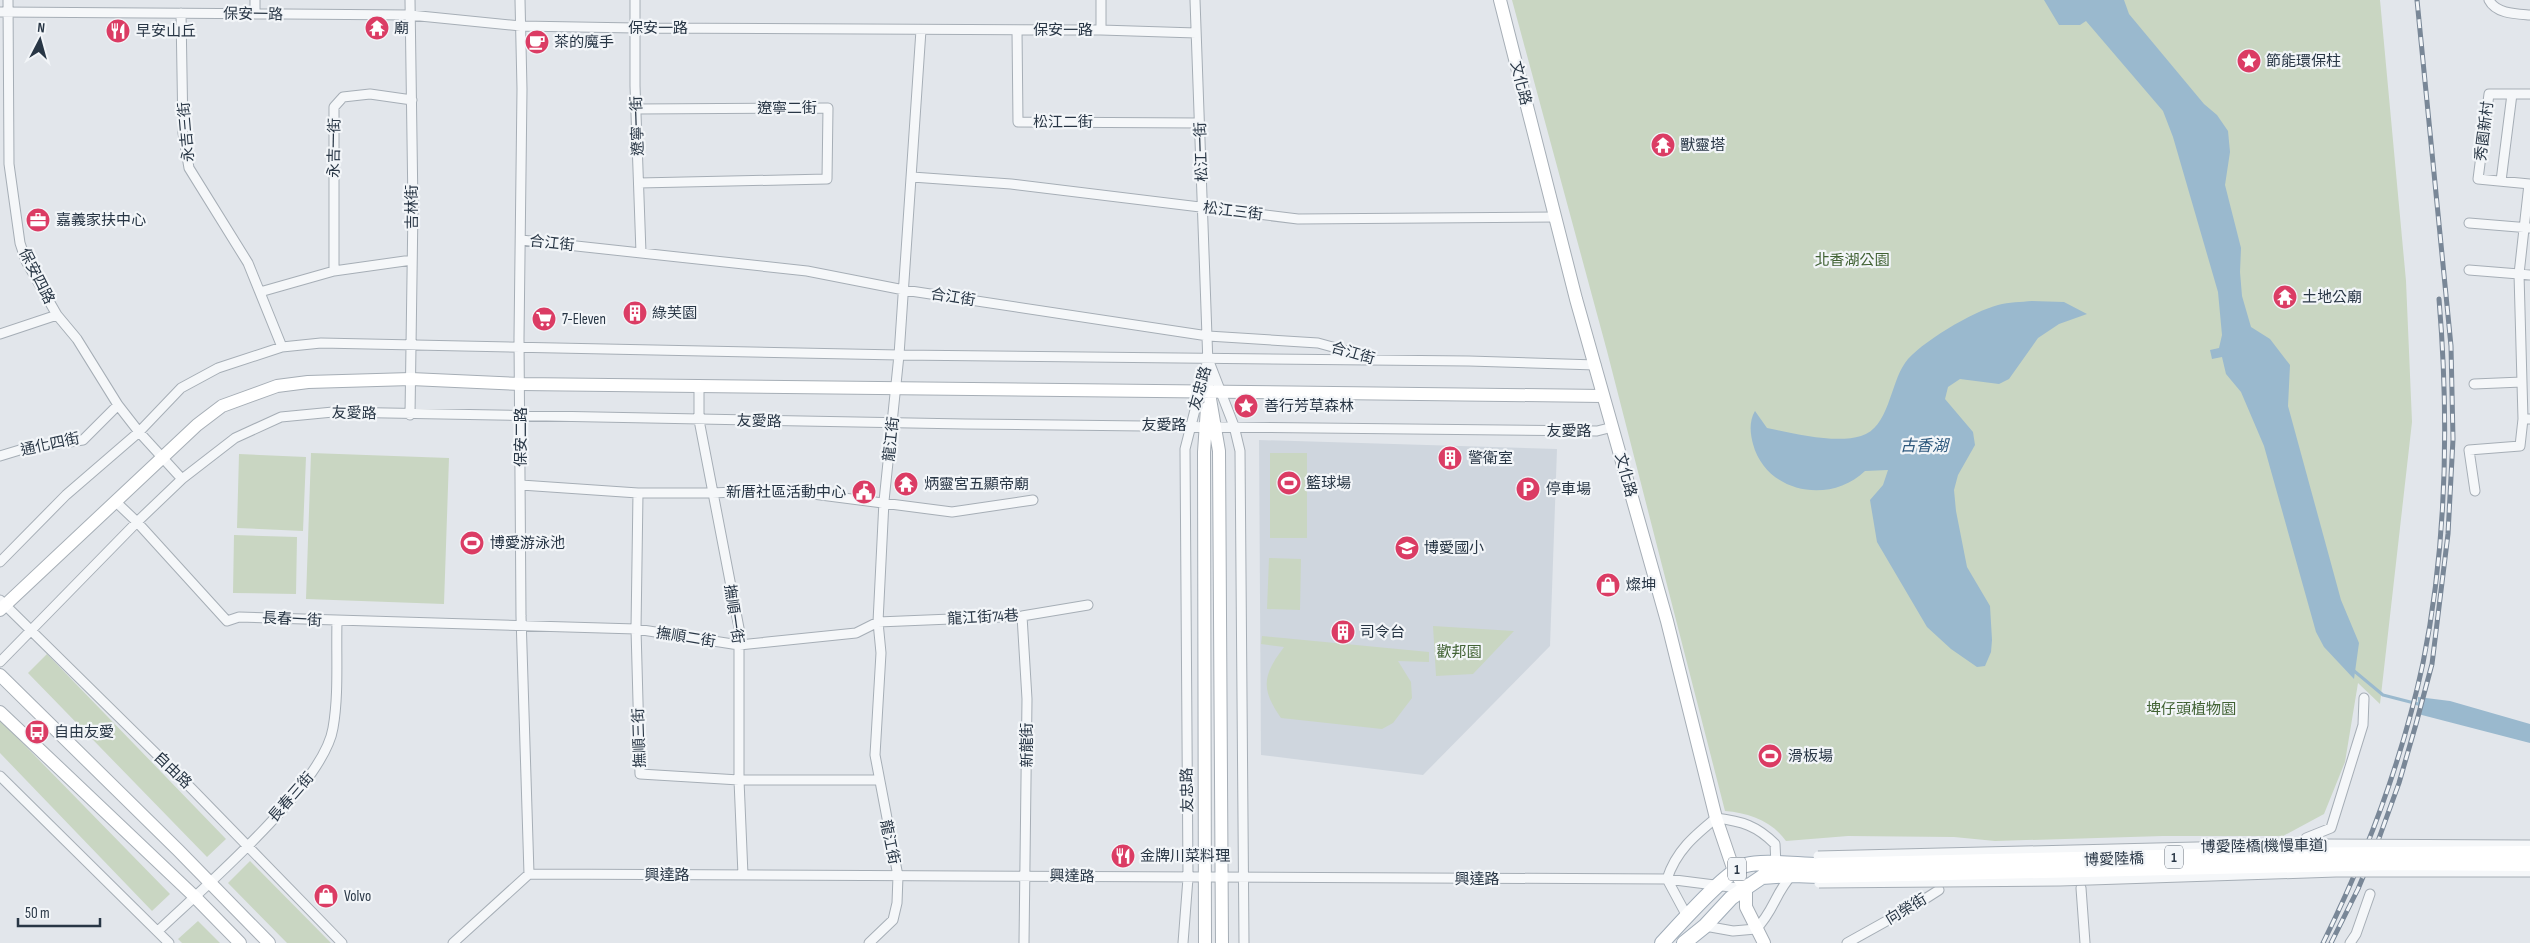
<svg xmlns="http://www.w3.org/2000/svg" width="2530" height="943" font-family="'Sofia Sans Condensed','Noto Sans TC',sans-serif">
<rect width="100%" height="100%" fill="#e2e6eb"/>
<!-- built -->
<path fill="#cfd6de" d="M1259,440l298,9 -7,197 -127,129 -162,-20z"/>
<!-- green -->
<path fill="#c9d6c2" d="M1512,0h868l26,281 6,141 -32,282 -22,-21 -13,79 -21,52 -41,22h-120l-168,5 -41,-4 -106,-1 -62,5c-14,-20 -37,-28 -61,-30l-118,-460z
M311,453l138,5 -5,146 -138,-5z
M1270,453h37v85h-37z
M239,454l67,3 -3,74 -66,-3z
M234,535l63,2 -1,57 -63,-1z
M1269,558l32,1 -1,51 -33,-1z
M1433,626l81,5 -41,43 -37,2z
M1262,636l167,16v10l-31,-1 13,21 1,16 -19,25 -11,6 -101,-11c-21,-30 -18,-43 3,-71l-23,-3z
M47,654l179,185 -19,18 -179,-184z
M0,720l170,174 -18,17 -152,-158z
M250,861l81,82h-44l-59,-60z
M198,921l22,22h-38l-4,-4z"/>
<!-- water -->
<path fill="#9ab9ce" d="M2044,0h80l5,14 75,90 13,11 11,16 2,21 -5,33 16,63 -1,24 2,24 9,31 19,12 20,26 -2,41 53,194 18,43 -5,36 -30,-32 -8,-15 -52,-186 -23,-54 -15,-18 -4,-17 -10,2 -2,-9 9,-2 3,-13 -4,-43 -45,-155 -10,-26 -77,-90 -6,4h-21z
M2032,301l32,1 23,12 -28,10 -21,14 -29,41 -10,5 -39,-5 -12,8 -3,12 28,33 2,13 -17,30 -4,15 2,21 11,56 23,39 2,34 -1,12 -6,14 -8,1 -26,-18 -24,-22 -50,-85 -7,-42 13,-15 5,-15 -23,1c-35,34 -99,22 -112,-27 -3,-11 -4,-23 2,-33l12,17c26,5 68,16 94,8 28,-8 29,-52 44,-73 14,-20 69,-52 93,-58 11,-3 23,-3 34,-4z
M2418,697l32,4 80,23v19l-112,-29z"/>
<g fill="none" stroke-linecap="round" stroke-linejoin="round">
<!-- stream -->
<path stroke="#9ab9ce" stroke-width="3" d="M2353,670l30,25 39,10"/>
<defs>
<path id="street" d="M8,0l1,164 11,79 6,18 31,54 20,24 41,66 21,27 43,47
M410,0l3,208 -3,207
M520,0l2,89 -3,249 2,278 8,258
M635,0v86l6,167
M1195,0l14,393
M2489,0c7,14 28,14 41,15
M0,12l410,3 111,11 114,2 466,2 95,3
M181,13l2,120 6,35 59,95 34,84
M255,14v-14
M1101,30v-30
M1017,31l1,91 181,1
M2530,94h-41l-11,85 52,5
M636,109l192,-1 -1,71 -188,4
M912,177l99,7 287,35 258,-2
M2501,181l11,-87
M2469,223l61,5
M521,240l286,31 97,19 304,46 110,7 51,14
M2469,270l50,4 10,-90
M334,271v-164l9,-10 27,-3 42,6
M260,292l74,-21 78,-11
M0,334l57,-19
M1208,359l26,67 6,25 4,492
M2474,384l48,-2
M699,386v34l40,208v152l4,95
M2523,419l-4,-145 11,1
M0,456l23,-7 60,-9 35,-35
M521,485l117,8h74l70,-3 170,22 81,-12
M2475,491l-6,-41 51,-4 3,-27h7
M638,493l-2,136 4,145 99,6h139
M116,502l21,20 90,99 12,-4 397,12 103,16 117,-12 22,-11 144,-6 66,-11
M0,562l66,-67 73,-63 42,-44 37,-20 64,-21 39,-4 578,12 570,6 127,4
M0,600l192,189 150,154
M1022,616l5,83 -3,244
M0,662l137,-140 45,-43 53,-41 46,-21 52,-5 632,12 632,7 16,-4
M0,776l169,167
M2306,838l25,-10 32,-103 1,-27
M2081,888l4,55
M1688,918l-21,-39c9,-28 27,-43 49,-61 26,3 41,8 59,26l1,21
M1705,926l28,5 23,-2c18,-18 19,-36 36,-54
M158,931c44,-42 166,-146 175,-203 6,-34 3,-72 4,-107
M453,943l76,-69 1138,5 79,10
M869,943l24,-23 4,-17 1,-27 -23,-121 6,-102 -3,-31 6,-121 15,-146 22,-325
M1183,943l5,-65 -3,-429 23,-90
M1847,943l70,-39 22,-14
M2350,943l6,-9 14,-40"/>
<path id="secondary" d="M1500,0l76,299 91,322 49,197 18,53 12,18v18l18,36
M1209,393l10,58 3,492
M0,610l197,-185 25,-19 55,-20 31,-4 103,-3 110,5 1082,12
M0,675l178,175 91,93
M0,712l194,184 46,47
M1205,943l-1,-491 3,-44"/>
<path id="primary" d="M1662,943c16,-17 65,-73 84,-78 16,-5 54,0 73,0
M1684,943l21,-17 26,-28 31,-21 31,-2 26,1"/>
</defs>
<!-- street casing -->
<use href="#street" stroke="#a6aeb6" stroke-width="11"/>
<!-- secondary casing -->
<use href="#secondary" stroke="#a6aeb6" stroke-width="14"/>
<!-- primary casing -->
<use href="#primary" stroke="#a0acb8" stroke-width="16"/>
<!-- street -->
<use href="#street" stroke="#f5f7f9" stroke-width="9"/>
<!-- secondary -->
<use href="#secondary" stroke="#fff" stroke-width="12"/>
<!-- primary -->
<use href="#primary" stroke="#fff" stroke-width="14"/>
<defs>
<path id="rail" d="M2323,943c44,-89 79,-182 100,-280 24,-119 26,-244 16,-364
M2331,943l27,-54 20,-48 21,-58 17,-59 16,-60 16,-130 5,-95 -2,-93 -34,-346"/>
</defs>
<!-- rail casing -->
<use href="#rail" stroke="#798797" stroke-width="5"/>
<!-- rail -->
<use href="#rail" stroke="#f2f5f8" stroke-width="3" stroke-dasharray="9" stroke-linecap="butt"/>
<defs>
<path id="street-bridge" d="M1818,856l502,-12 210,1
M1819,883l241,-2 276,-9h194"/>
<path id="primary-bridge" d="M1819,865l424,-10 287,-2
M1819,876l572,-13 139,1"/>
</defs>
<!-- street-bridge casing -->
<use href="#street-bridge" stroke="#a6aeb6" stroke-width="11" stroke-linecap="butt"/>
<!-- primary-bridge casing -->
<use href="#primary-bridge" stroke="#a0acb8" stroke-width="16" stroke-linecap="butt"/>
<!-- street-bridge -->
<use href="#street-bridge" stroke="#f5f7f9" stroke-width="9"/>
<!-- primary-bridge -->
<use href="#primary-bridge" stroke="#fff" stroke-width="14"/>
</g>
<!-- icons -->
<defs>
<symbol id="temple-disc" viewBox="-11 -11 22 22"><circle r="9.5" fill="#db3c64" stroke="#f2f5f8"/><path d="M0-6L5-2H3V0L6.5 2.5H4V6H1.5V3h-3V6H-4V2.5H-6.5L-3 0V-2H-5Z" fill="#fff"/></symbol>
<symbol id="restaurant-disc" viewBox="-11 -11 22 22"><circle r="9.5" fill="#db3c64" stroke="#f2f5f8"/><path d="M-5-6h1v4h1v-4h1v4h1v-4h1v5L-1.5 .5V6h-2V.5L-5-1ZM5-6V6H3V1.5H1.5Q1.5-4 5-6Z" fill="#fff"/></symbol>
<symbol id="cafe-disc" viewBox="-11 -11 22 22"><circle r="9.5" fill="#db3c64" stroke="#f2f5f8"/><path d="M-5.5-4.5H6V0H3Q3 3.5 0 3.5H-2.5Q-5.5 3.5-5.5 0ZM3-3.2v2h1.7v-2ZM-6 4.5H4V6H-6Z" fill="#fff"/></symbol>
<symbol id="sight-disc" viewBox="-11 -11 22 22"><circle r="9.5" fill="#db3c64" stroke="#f2f5f8"/><path d="M0-6L1.8-2.2L6-1.7L2.9 1.2L3.7 5.4L0 3.3L-3.7 5.4L-2.9 1.2L-6-1.7L-1.8-2.2Z" fill="#fff"/></symbol>
<symbol id="office-disc" viewBox="-11 -11 22 22"><circle r="9.5" fill="#db3c64" stroke="#f2f5f8"/><path d="M-6-3h4V-5.5h4V-3h4V5H-6ZM-1-4.5V-3h2v-1.5ZM-6 0V1H6V0Z" fill="#fff"/></symbol>
<symbol id="building-disc" viewBox="-11 -11 22 22"><circle r="9.5" fill="#db3c64" stroke="#f2f5f8"/><path d="M-4-6H4V6H1V3H-1V6H-4ZM-2.5-4.3h1.7v1.8h-1.7ZM.8-4.3h1.7v1.8H.8ZM-2.5-1h1.7V.8h-1.7ZM.8-1h1.7V.8H.8Z" fill="#fff"/></symbol>
<symbol id="supermarket-disc" viewBox="-11 -11 22 22"><circle r="9.5" fill="#db3c64" stroke="#f2f5f8"/><path d="M-6-5.5h2.5l.6 2H6L4.5 2H-2.5L-4.4-4H-6ZM-1.5 3.2a1.3 1.3 0 1 0 .1 0ZM3 3.2a1.3 1.3 0 1 0 .1 0Z" fill="#fff"/></symbol>
<symbol id="stadium-disc" viewBox="-11 -11 22 22"><circle r="9.5" fill="#db3c64" stroke="#f2f5f8"/><path d="M0-5a6.5 5 0 1 0 0 10a6.5 5 0 1 0 0-10ZM-3.5-1.8h7v3.6h-7Z" fill="#fff"/></symbol>
<symbol id="parking-disc" viewBox="-11 -11 22 22"><circle r="9.5" fill="#db3c64" stroke="#f2f5f8"/><path d="M-3.5-5.5H1a3.5 3.5 0 0 1 0 7H-1V5.5H-3.5ZM-1-3.4V-.6H.8a1.4 1.4 0 0 0 0-2.8Z" fill="#fff"/></symbol>
<symbol id="civic-disc" viewBox="-11 -11 22 22"><circle r="9.5" fill="#db3c64" stroke="#f2f5f8"/><path d="M-.6-6.5H3V-4.5H.6V-3L4-1V1h2V6H-6V1h2V-1L-.6-3ZM-1.2 2.5V6h2.4V2.5Z" fill="#fff"/></symbol>
<symbol id="school-disc" viewBox="-11 -11 22 22"><circle r="9.5" fill="#db3c64" stroke="#f2f5f8"/><path d="M0-5L7-2L0 1L-7-2ZM-4 1L0 2.5L4 1V4Q0 6-4 4Z" fill="#fff"/></symbol>
<symbol id="shop-disc" viewBox="-11 -11 22 22"><circle r="9.5" fill="#db3c64" stroke="#f2f5f8"/><path d="M-5-2.5h2.3a2.7 3.5 0 0 1 5.4 0H5L5.5 6h-11ZM-1.5-2.5h3a1.5 2.3 0 0 0-3 0Z" fill="#fff"/></symbol>
<symbol id="bus-disc" viewBox="-11 -11 22 22"><circle r="9.5" fill="#db3c64" stroke="#f2f5f8"/><path d="M-5-6H5V4H4V6H2V4H-2V6H-4V4H-5ZM-3.5-4V0h7V-4ZM-3.5 1.2v1.5H-2V1.2ZM2 1.2v1.5H3.5V1.2Z" fill="#fff"/></symbol>
</defs>
<g fill-rule="evenodd">
<use href="#temple-disc" x="363" y="14" width="28" height="28"/>
<use href="#restaurant-disc" x="104" y="17" width="28" height="28"/>
<use href="#cafe-disc" x="523" y="28" width="28" height="28"/>
<use href="#sight-disc" x="2235" y="47" width="28" height="28"/>
<use href="#temple-disc" x="1649" y="131" width="28" height="28"/>
<use href="#office-disc" x="24" y="206" width="28" height="28"/>
<use href="#temple-disc" x="2271" y="283" width="28" height="28"/>
<use href="#building-disc" x="621" y="299" width="28" height="28"/>
<use href="#supermarket-disc" x="530" y="305" width="28" height="28"/>
<use href="#sight-disc" x="1232" y="392" width="28" height="28"/>
<use href="#building-disc" x="1436" y="444" width="28" height="28"/>
<use href="#stadium-disc" x="1275" y="469" width="28" height="28"/>
<use href="#temple-disc" x="892" y="470" width="28" height="28"/>
<use href="#parking-disc" x="1514" y="475" width="28" height="28"/>
<use href="#civic-disc" x="850" y="478" width="28" height="28"/>
<use href="#stadium-disc" x="458" y="529" width="28" height="28"/>
<use href="#school-disc" x="1393" y="534" width="28" height="28"/>
<use href="#shop-disc" x="1594" y="571" width="28" height="28"/>
<use href="#building-disc" x="1329" y="618" width="28" height="28"/>
<use href="#bus-disc" x="23" y="718" width="28" height="28"/>
<use href="#stadium-disc" x="1756" y="742" width="28" height="28"/>
<use href="#restaurant-disc" x="1109" y="842" width="28" height="28"/>
<use href="#shop-disc" x="312" y="882" width="28" height="28"/>
</g>
<g text-anchor="middle" stroke-width="4.5" stroke-linejoin="round" paint-order="stroke">
<!-- shield labels -->
<g fill="#f2f5f8" stroke="#656f7b" stroke-width="1">
<rect x="2165" y="845.5" width="18" height="23" rx="4"/>
<rect x="1728" y="857.5" width="18" height="23" rx="4"/>
</g>
<g font-size="14" font-weight="bold" fill="#283645">
<text x="2174" y="862">1</text>
<text x="1737" y="874">1</text>
</g>
<!-- street labels -->
<g font-size="15" fill="#283645" stroke="#f2f5f8">
<text transform="translate(253 14) rotate(1)" y="5">保安一路</text>
<text x="658" y="33">保安一路</text>
<text x="1063" y="35">保安一路</text>
<text transform="translate(1521 83) rotate(76)" y="5">文化路</text>
<text x="787" y="113">遼寧二街</text>
<text x="1063" y="127">松江二街</text>
<text transform="translate(637 126) rotate(-92)" y="5">遼寧一街</text>
<text transform="translate(2484 131) rotate(-83)" y="5">秀園新村</text>
<text transform="translate(186 132) rotate(-95)" y="5">永吉三街</text>
<text transform="translate(334 148) rotate(-89)" y="5">永吉一街</text>
<text transform="translate(1201 152) rotate(-92)" y="5">松江一街</text>
<text transform="translate(412 207) rotate(-90)" y="5">吉林街</text>
<text transform="translate(1233 211) rotate(7)" y="5">松江三街</text>
<text transform="translate(552 243) rotate(6)" y="5">合江街</text>
<text transform="translate(37 276) rotate(63)" y="5">保安四路</text>
<text transform="translate(953 297) rotate(9)" y="5">合江街</text>
<text transform="translate(1353 353) rotate(16)" y="5">合江街</text>
<text transform="translate(1200 388) rotate(-74)" y="5">友忠路</text>
<text transform="translate(354 413) rotate(1)" y="5">友愛路</text>
<text transform="translate(759 421) rotate(1)" y="5">友愛路</text>
<text x="1164" y="430">友愛路</text>
<text x="1569" y="436">友愛路</text>
<text transform="translate(521 437) rotate(-90)" y="5">保安二路</text>
<text transform="translate(891 439) rotate(-84)" y="5">龍江街</text>
<text transform="translate(50 444) rotate(-12)" y="5">通化四街</text>
<text transform="translate(1626 475) rotate(75)" y="5">文化路</text>
<text transform="translate(734 614) rotate(82)" y="5">撫順一街</text>
<text transform="translate(983 617) rotate(-3)" y="5">龍江街74巷</text>
<text transform="translate(292 619) rotate(3)" y="5">長春一街</text>
<text transform="translate(686 637) rotate(9)" y="5">撫順二街</text>
<text transform="translate(639 738) rotate(-92)" y="5">撫順三街</text>
<text transform="translate(1027 745) rotate(-90)" y="5">新龍街</text>
<text transform="translate(173 770) rotate(44)" y="5">自由路</text>
<text transform="translate(1187 790) rotate(-91)" y="5">友忠路</text>
<text transform="translate(291 797) rotate(-49)" y="5">長春三街</text>
<text transform="translate(890 842) rotate(78)" y="5">龍江街</text>
<text transform="translate(2264 846) rotate(-1)" y="5">博愛陸橋(機慢車道)</text>
<text transform="translate(2114 859) rotate(-2)" y="5">博愛陸橋</text>
<text x="667" y="880">興達路</text>
<text transform="translate(1072 876) rotate(1)" y="5">興達路</text>
<text x="1477" y="884">興達路</text>
<text transform="translate(1906 909) rotate(-31)" y="5">向榮街</text>
</g>
<!-- poi labels -->
<g font-size="15" fill="#283645" stroke="#f2f5f8" text-anchor="start">
<text x="394" y="33">廟</text>
<text x="136" y="36">早安山丘</text>
<text x="554" y="47">茶的魔手</text>
<text x="2266" y="66">節能環保柱</text>
<text x="1680" y="150">獸靈塔</text>
<text x="56" y="225">嘉義家扶中心</text>
<text x="2302" y="302">土地公廟</text>
<text x="652" y="318">綠芙園</text>
<text x="562" y="324">7-Eleven</text>
<text x="1264" y="411">善行芳草森林</text>
<text x="1468" y="463">警衛室</text>
<text x="1306" y="488">籃球場</text>
<text x="924" y="489">炳靈宮五顯帝廟</text>
<text x="1546" y="494">停車場</text>
<text x="846" y="497" text-anchor="end">新厝社區活動中心</text>
<text x="490" y="548">博愛游泳池</text>
<text x="1424" y="553">博愛國小</text>
<text x="1626" y="590">燦坤</text>
<text x="1360" y="637">司令台</text>
<text x="54" y="737">自由友愛</text>
<text x="1788" y="761">滑板場</text>
<text x="1140" y="861">金牌川菜料理</text>
<text x="344" y="901">Volvo</text>
</g>
<!-- park labels -->
<g font-size="15" fill="#416234" stroke="#f2f5f8">
<text x="1852" y="265">北香湖公園</text>
<text x="1459" y="657">歡邦園</text>
<text x="2191" y="714">埤仔頭植物園</text>
</g>
<!-- water labels -->
<g font-size="16" font-style="italic" fill="#2e597d" stroke="#f2f5f8">
<text x="1924" y="451">古香湖</text>
</g>
</g>
<!-- north arrow -->
<g transform="translate(40 40) rotate(6)" stroke="#f2f5f8" stroke-width="4" paint-order="stroke">
<path d="M0-4L9 19L0 12L-9 19Z" fill="#283645"/>
<text y="-8" font-size="14" font-weight="bold" text-anchor="middle" fill="#283645">N</text>
</g>
<!-- scale -->
<path d="M18 918v8h82v-8" fill="none" stroke="#283645" stroke-width="2.5"/>
<text x="25" y="918" font-size="15" fill="#283645" stroke="#f2f5f8" stroke-width="4" paint-order="stroke">50 m</text>
</svg>
